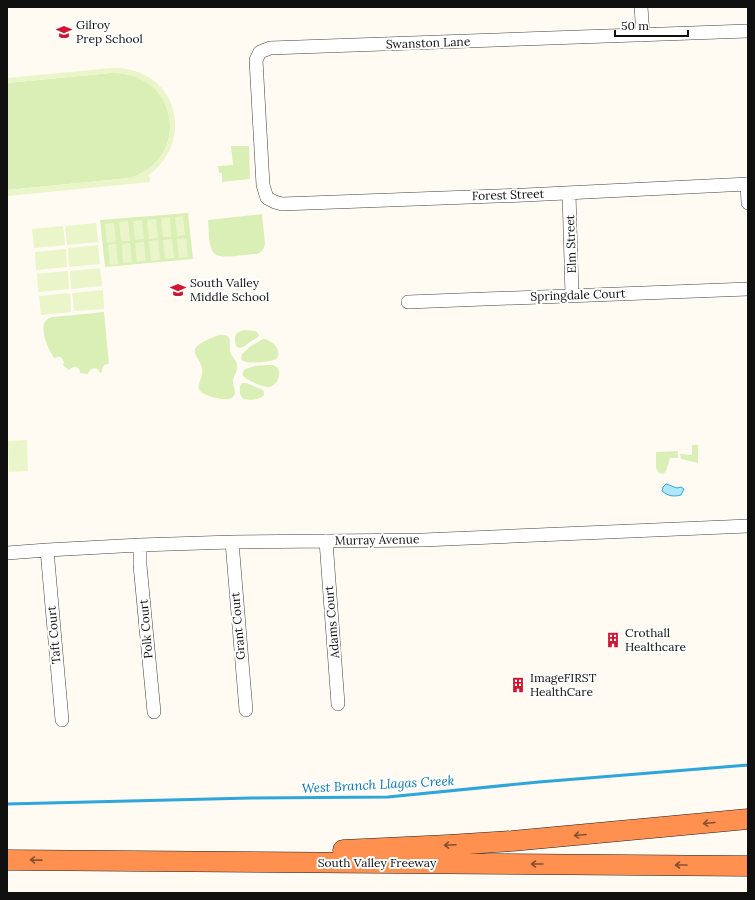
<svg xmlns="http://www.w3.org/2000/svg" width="755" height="900" font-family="Lora,serif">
<rect width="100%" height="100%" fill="#fffbf2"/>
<!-- green -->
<path fill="#d9efb6" d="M111,73c67,-2 82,84 19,105l-123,12v-107z
M231,146h18l1,33 -28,3v-9h-3l-1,-7 15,-1z
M188,213l5,46 -88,8 -5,-47z
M262,214l3,30c-1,5 -3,8 -8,10 -9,0 -30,4 -37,2 -5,-1 -8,-4 -9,-8 -3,-9 -2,-20 -3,-28z
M104,312l5,52c-6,0 -7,3 -7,8l-2,1c-2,-7 -10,-6 -12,1l-8,-1c0,-7 -7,-8 -11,-3l-6,-5 1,-3 -3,-5h-3l-4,1c-6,-9 -20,-38 -1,-41z
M245,330l11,1 3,4 -1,2 -15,10 -4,1 -3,-2c-2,-9 -2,-14 9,-16z
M219,335c17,-2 8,12 12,19 2,4 6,7 6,11 1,6 -3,10 -4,15 -1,4 2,8 2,12 -1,12 -19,6 -26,4 -20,-7 -5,-14 -7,-28 -1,-6 -9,-14 -7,-19 3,-6 18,-12 24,-14z
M263,339c8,0 21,12 13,20 -4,3 -28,5 -32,2 -1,0 -2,-1 -3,-2l1,-5 9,-8z
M273,365c11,4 6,19 -3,22 -5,1 -24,-7 -27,-11 -1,-3 0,-4 1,-6 8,-5 20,-5 29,-5z
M242,383h4l17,7 1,2c0,1 0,3 -1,4 -4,4 -19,6 -22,0 -2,-3 -1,-7 -1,-10z
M692,445h6v18l-17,-4 -1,-5 12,1z
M678,451v7h-8l-4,13 -3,3 -4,-1 -3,-5v-16z"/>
<!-- pitch -->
<path fill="#eaf5c9" d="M112,68c62,-2 86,69 37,107l1,7 -143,14v-6l123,-12c63,-21 48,-107 -19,-105l-104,10v-5z
M183,216l2,19 -8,1 -2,-19z
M170,217l1,20h-8l-2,-19z
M156,219l2,19 -9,1 -2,-19z
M142,220l2,19 -9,1 -2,-19z
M128,221l2,20h-9l-2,-19z
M96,223l2,19 -31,3 -2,-19z
M114,223l2,19 -9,1 -2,-19z
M63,226l2,19 -31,3 -2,-19z
M186,238l2,19 -9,1 -2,-19z
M172,239l2,19 -9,1 -2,-19z
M158,240l2,20 -9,1 -2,-20z
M144,242l2,19 -9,1 -2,-19z
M130,243l2,19 -9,1 -1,-19z
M116,244l2,20 -8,1 -2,-20z
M98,245l2,19 -31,3 -1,-19z
M66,249l1,18 -31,3 -1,-18z
M100,268l2,18 -31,3 -1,-18z
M68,271l1,18 -31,3 -1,-18z
M103,290l1,19 -30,2 -2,-18z
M70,293l1,19 -30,3 -2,-19z
M27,440l1,31 -19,1 -1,-31z"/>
<!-- water -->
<path fill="#b0e7fc" stroke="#2fa6db" d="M666,484l11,4 4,-1 3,2 -3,6c-7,2 -13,1 -19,-4l1,-4z"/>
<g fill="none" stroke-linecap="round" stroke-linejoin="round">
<!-- stream -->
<path stroke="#2fa6db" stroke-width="3" d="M7,804l244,-6 137,-1 151,-15 209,-17"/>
<defs>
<path id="minor" d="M641,7l2,28
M748,31l-478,17 -10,4 -4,8 7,125 4,13 8,4 7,2 243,-9 223,-11
M747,184l1,19
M569,193l3,102
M408,302l340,-13
M326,541l12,163
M232,542l14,168
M140,545v20l14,147
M47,550l15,170
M7,553l40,-3 93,-5 92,-3 191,-2 325,-14"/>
<path id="highway" d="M343,850l105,-5 64,-4 236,-22
M7,860l741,6"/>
</defs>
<!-- minor casing -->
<use href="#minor" stroke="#424242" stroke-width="14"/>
<!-- highway casing -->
<use href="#highway" stroke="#202020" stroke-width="21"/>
<!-- minor -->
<use href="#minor" stroke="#fff" stroke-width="13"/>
<!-- highway -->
<use href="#highway" stroke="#ff9050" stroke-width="20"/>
</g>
<!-- one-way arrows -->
<defs><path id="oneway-shaft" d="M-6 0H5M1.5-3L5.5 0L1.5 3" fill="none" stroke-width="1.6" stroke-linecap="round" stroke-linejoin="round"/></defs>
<g stroke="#875030">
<use href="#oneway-shaft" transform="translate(709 823) rotate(175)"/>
<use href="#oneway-shaft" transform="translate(580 835) rotate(175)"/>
<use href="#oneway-shaft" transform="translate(450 845) rotate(177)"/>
<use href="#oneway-shaft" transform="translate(36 860) rotate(-179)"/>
<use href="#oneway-shaft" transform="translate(537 864) rotate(-180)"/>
<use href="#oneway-shaft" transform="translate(681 865) rotate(-180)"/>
</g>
<!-- icons -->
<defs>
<symbol id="school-bare" viewBox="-9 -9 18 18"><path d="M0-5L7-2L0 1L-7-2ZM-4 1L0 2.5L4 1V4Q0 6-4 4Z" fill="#cf1731" stroke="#fff" stroke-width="2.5" paint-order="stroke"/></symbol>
<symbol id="building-bare" viewBox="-9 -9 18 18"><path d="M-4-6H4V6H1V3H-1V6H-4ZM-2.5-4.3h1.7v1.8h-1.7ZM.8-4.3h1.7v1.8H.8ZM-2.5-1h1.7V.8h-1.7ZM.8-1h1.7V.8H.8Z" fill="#cf1731" stroke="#fff" stroke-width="2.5" paint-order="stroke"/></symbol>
</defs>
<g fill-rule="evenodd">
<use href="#school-bare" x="53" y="21" width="22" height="22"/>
<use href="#school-bare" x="167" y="279" width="22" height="22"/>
<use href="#building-bare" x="602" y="629" width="22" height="22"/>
<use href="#building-bare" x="507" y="674" width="22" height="22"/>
</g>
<g text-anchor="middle" stroke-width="4" stroke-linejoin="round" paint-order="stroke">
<!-- poi labels -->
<g font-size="12" fill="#0f0f0f" stroke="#fff" text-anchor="start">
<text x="76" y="29">Gilroy<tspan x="76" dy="14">Prep School</tspan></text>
<text x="190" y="287">South Valley<tspan x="190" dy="14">Middle School</tspan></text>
<text x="625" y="637">Crothall<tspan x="625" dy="14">Healthcare</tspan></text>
<text x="530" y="682">ImageFIRST<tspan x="530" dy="14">HealthCare</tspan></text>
</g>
<!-- street labels -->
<g font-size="12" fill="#0f0f0f" stroke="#fff">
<text transform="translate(428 43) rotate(-2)" y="4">Swanston Lane</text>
<text transform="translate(508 195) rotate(-2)" y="4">Forest Street</text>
<text transform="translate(571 244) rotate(-92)" y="4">Elm Street</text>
<text transform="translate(578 295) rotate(-2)" y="4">Springdale Court</text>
<text transform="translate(377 540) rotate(-1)" y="4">Murray Avenue</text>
<text transform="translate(332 622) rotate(-95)" y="4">Adams Court</text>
<text transform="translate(238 626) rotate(-95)" y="4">Grant Court</text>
<text transform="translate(146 629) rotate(-95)" y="4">Polk Court</text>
<text transform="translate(54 635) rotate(-95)" y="4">Taft Court</text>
<text x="377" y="867">South Valley Freeway</text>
</g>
<!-- water labels -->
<g font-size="13" font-style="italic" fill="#0a76b0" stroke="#fff">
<text transform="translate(378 784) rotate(-3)" y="5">West Branch Llagas Creek</text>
</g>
</g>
<!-- border -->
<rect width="755" height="900" fill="none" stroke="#0f0f0f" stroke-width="16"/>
<!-- scale -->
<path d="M615 30v6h73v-6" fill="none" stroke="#0f0f0f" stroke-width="2"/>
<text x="621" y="30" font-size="12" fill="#0f0f0f" stroke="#ffffff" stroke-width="3" paint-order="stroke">50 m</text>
</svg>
